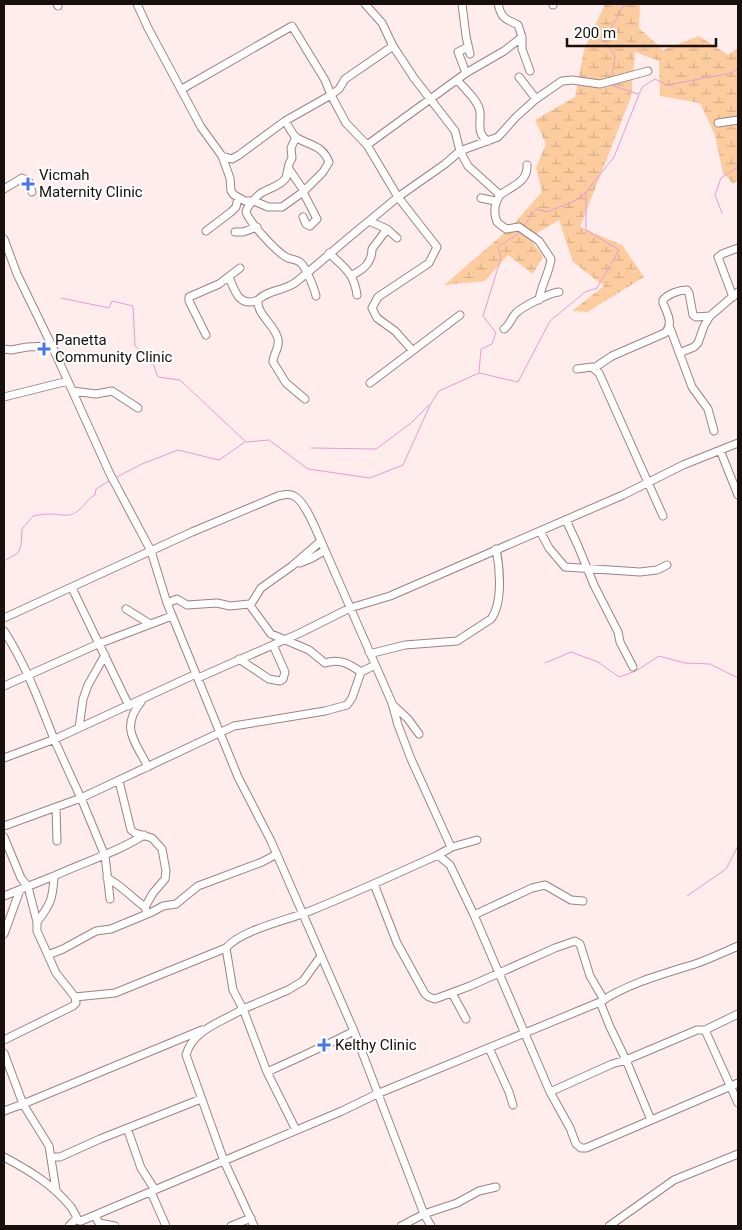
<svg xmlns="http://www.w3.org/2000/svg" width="742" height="1230" font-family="Roboto,sans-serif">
<defs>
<pattern id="wetland-marsh" width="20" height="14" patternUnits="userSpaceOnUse" patternTransform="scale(1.25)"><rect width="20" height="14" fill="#fdcc9e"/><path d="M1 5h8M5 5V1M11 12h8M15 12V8" fill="none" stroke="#d8ae87"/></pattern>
</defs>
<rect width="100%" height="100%" fill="#feedec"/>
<!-- wetland -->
<path fill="url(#wetland-marsh)" d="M605,4h35l-1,24 24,22 36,-14 29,19 10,-7v132l-5,4 -10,-11 -8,-38 -15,-32 -40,-7 -1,-35 -24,-9 -4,45 -51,130 42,18 22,32 -57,35 -15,-1 32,-25 -31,-24 -14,-42 -30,18 14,18 -10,18 -25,-19 -23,26 -41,4 63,-54 35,-39 -6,-24 10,-24 -11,-24 40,-23 9,-47z"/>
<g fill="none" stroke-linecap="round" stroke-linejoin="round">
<!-- stream -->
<path stroke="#e49cd8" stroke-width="1" d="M612,77l3,-21 -11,-16 21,-36
M611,83v2l27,9
M722,213l-7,-18 6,-17 17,-11
M523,227l13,-18 11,3 28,-11 11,-9
M61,298l48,10 3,-7 21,5 2,40 16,12 7,19 22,3 66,62 23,-2 39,29 62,9 33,-13 28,-62 8,-12 40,-18 39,9 32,-61 35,-29 12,-4 22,-38 -33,-20v-38l28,-35 28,-70 13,-8 12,6 65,-12 6,-5
M479,372l2,-23 11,-5 4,-11 -13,-17 18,-58 -3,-11 20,-13 2,-4
M311,448l65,1 35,-26 18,-18
M115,478l27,-14 36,-14 41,10 26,-18
M4,561l14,-8 3,-8 1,-16 11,-13c5,-1 11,-2 16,-2 13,0 21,5 31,-5 7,-6 6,-9 15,-14l1,-6 13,-8
M545,663l26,-11 27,10 21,15 17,-6 23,-15 26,7 25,1 28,14
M687,896l39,-27 12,-23"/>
<defs>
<path id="minor" d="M57,4l1,2
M137,4l11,24 53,99 21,29 8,22 1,13 3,4 11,6h9l14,6h14l21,-15 20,-20 6,-10c-7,-17 -18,-16 -32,-24 -5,-3 -8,-12 -12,-17
M365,4l17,19 11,23 21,32 41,53 5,20 -15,13 -47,33 -29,24 18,8 10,9
M462,4l4,32 4,18
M498,4c4,16 7,14 20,21l4,12v12l8,22
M553,5v-1
M466,73l-8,-21 10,-5
M519,77l17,22 -20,18 -18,20 -38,14 8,15 32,29c12,-9 28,-13 27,-30
M457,80c7,8 22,21 23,32 1,12 -4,21 8,29
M182,89l110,-63 33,54 6,15 15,28 21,22 31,52 39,50 -8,16 -51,34 -6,11 5,10 18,13 17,19
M536,99l26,-18 10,-1 28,4 48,-13
M718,123l20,-3
M296,137l-5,11 1,10 -3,6 -3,14c-5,7 -13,9 -21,13 -6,2 -18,15 -19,21 4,11 31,41 42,46 5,2 10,1 14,6 5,7 12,23 14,32
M367,145l99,-72 38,-22 18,-14
M222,156l10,3 7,-4 46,-34 46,-26 8,-6 6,-10 48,-33
M289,169l15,22
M4,189l18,-11 7,4 3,10
M500,195c-6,9 -7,17 -3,27l9,7 13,-2 20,14 12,18c-2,15 -10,26 -12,41
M481,198l14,3
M303,217l3,7 4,2 7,-7 -14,-27
M206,231l25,-19 5,-5 2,-9
M235,232h8l14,-5
M4,239l13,35 35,72 58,128 41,77 16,52 71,174 33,64 83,190 70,183 7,12
M329,253c15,14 25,20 28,42
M352,275c11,-5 20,-12 20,-26l15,-20
M229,277c6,14 10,31 29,23
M733,297l-15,-40 4,-3 16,-6
M670,328l22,59 16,22 6,22
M504,329c6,-4 7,-11 12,-16 6,-6 35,-21 43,-21
M206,335l-17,-34v-4l30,-13 21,-16
M4,349l7,1 16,-3 25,-1
M679,353l15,-6 4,-4 6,-17 6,-10 28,-24
M594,368l18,-12 53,-23c9,-9 2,-20 -2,-30v-3c5,-6 16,-10 24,-10l2,3 4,22 3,2 14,-1
M577,369l15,-2 7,6 64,143
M370,383l90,-68
M73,391l23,3 16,-3 26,17
M4,397l64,-16
M305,399l-19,-16 -13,-21c0,-8 7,-14 5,-23 -3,-14 -22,-25 -20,-39 11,-11 27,-9 38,-18 25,-20 48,-41 73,-61
M720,450l18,45
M566,520l12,26 16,39 24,47 2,10 13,25
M540,531l9,17 16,19 75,5 17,-2 10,-5
M300,563l12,-5 12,-7
M72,588l57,118
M167,603l10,-4 10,6 30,-2 13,3 19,-2 22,30 38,16 16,13c15,-5 24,1 36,9l14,-7
M251,604l10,-16 31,-22 29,-25
M126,609l24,15
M4,618l188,-86 86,-36c5,-1 11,-3 16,0 11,5 22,34 27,45l71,162 6,22 13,34 40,88
M4,631c22,34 35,70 50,108 9,20 18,40 27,59l-77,28
M369,652l4,1 32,-8 52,-4 34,-22c12,-16 9,-51 5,-70
M239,659l30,20 11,2 3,-2 2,-7 -12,-27
M198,678l102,-45 50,-25 40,-12 233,-101 60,-30 55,-22
M4,686l94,-42 74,-28
M141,702c-21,26 -6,39 7,65
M392,704l16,15 11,15
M79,728l4,-29 5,-14 17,-30
M4,758l51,-19 141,-65
M119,781l12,49 4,3 17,5 10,11 4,22 -1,8 -12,14 -8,14 2,6
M56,807l1,34
M4,837l17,41 7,9 9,35v9l19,42 19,24 1,6 -3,3 -69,34
M438,855l14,-8 25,-7
M107,878c14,7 25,20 38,29
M374,884l23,59 28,51 4,3 6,2 35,-13 85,-38 20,-7 5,3 10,32 14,24
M4,896l50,-20
M110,899l-5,-43 -24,-58 153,-72 91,-15 22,-6 5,-7 9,-26
M474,915l58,-27 13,-3 26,15 12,1
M37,922c14,-18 16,-24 17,-46 30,-14 62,-23 90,-41
M4,934l16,-44
M48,955l15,-6 33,-18 15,-2 41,-17 11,-6 13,-2 22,-18 64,-24 15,-8
M452,993l14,26
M75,997l40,-4 111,-45
M600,1002l10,25 16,33 71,-30h8l33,73
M705,1030l33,-16
M489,1048l20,44 4,13
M4,1053l19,51 -19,7
M267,1072c29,-13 58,-26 87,-41
M550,1092l20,36 6,16 5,4h5l152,-65
M127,1128l14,40 14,22
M296,1130l-29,-58 -24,-63 45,-19 15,-9 18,-25
M4,1157c26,14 48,27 67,50 3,4 5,10 8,14h2l261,-110 35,-17 223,-92c29,-19 63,-28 95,-38 15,-5 29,-12 43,-18
M52,1157h8l40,-18 101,-40
M56,1190l-7,-44 -26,-42 179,-74
M151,1192l15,34
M95,1216l4,7 16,3
M69,1226l8,-8
M231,1226l20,-8
M254,1226l-30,-65 -38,-106c7,-26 36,-33 57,-46l-10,-19 -7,-42c14,-17 57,-27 79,-35 45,-18 89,-38 133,-58l12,10 24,50 76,177 62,-28 14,-4 25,60
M401,1226l23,-12 33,-11 22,-12 17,-4
M609,1226l65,-46 64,-26"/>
</defs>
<!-- minor casing -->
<use href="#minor" stroke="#9c8282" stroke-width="9"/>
<!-- minor -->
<use href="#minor" stroke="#fff" stroke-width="7"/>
</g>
<!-- markers -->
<g fill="#4776e8" stroke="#fff" stroke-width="2">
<path d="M25.5 176.5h5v5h5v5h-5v5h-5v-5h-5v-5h5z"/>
<path d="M41.5 341.5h5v5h5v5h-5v5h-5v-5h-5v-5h5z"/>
<path d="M321.5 1037.5h5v5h5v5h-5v5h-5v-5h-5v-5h5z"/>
</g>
<g text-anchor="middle" stroke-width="4" stroke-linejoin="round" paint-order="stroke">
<!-- poi labels -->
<g font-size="15" fill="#180f0f" stroke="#fff" text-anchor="start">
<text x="39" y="180">Vicmah<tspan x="39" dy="17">Maternity Clinic</tspan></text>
<text x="55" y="345">Panetta<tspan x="55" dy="17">Community Clinic</tspan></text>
<text x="335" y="1050">Kelthy Clinic</text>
</g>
</g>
<!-- border -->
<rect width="742" height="1230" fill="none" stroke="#180f0f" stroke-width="10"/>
<!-- scale -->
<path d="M567 38v8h149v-8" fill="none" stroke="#180f0f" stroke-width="2.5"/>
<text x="574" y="38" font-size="15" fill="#180f0f" stroke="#ffffff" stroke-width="4" paint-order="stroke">200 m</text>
</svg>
